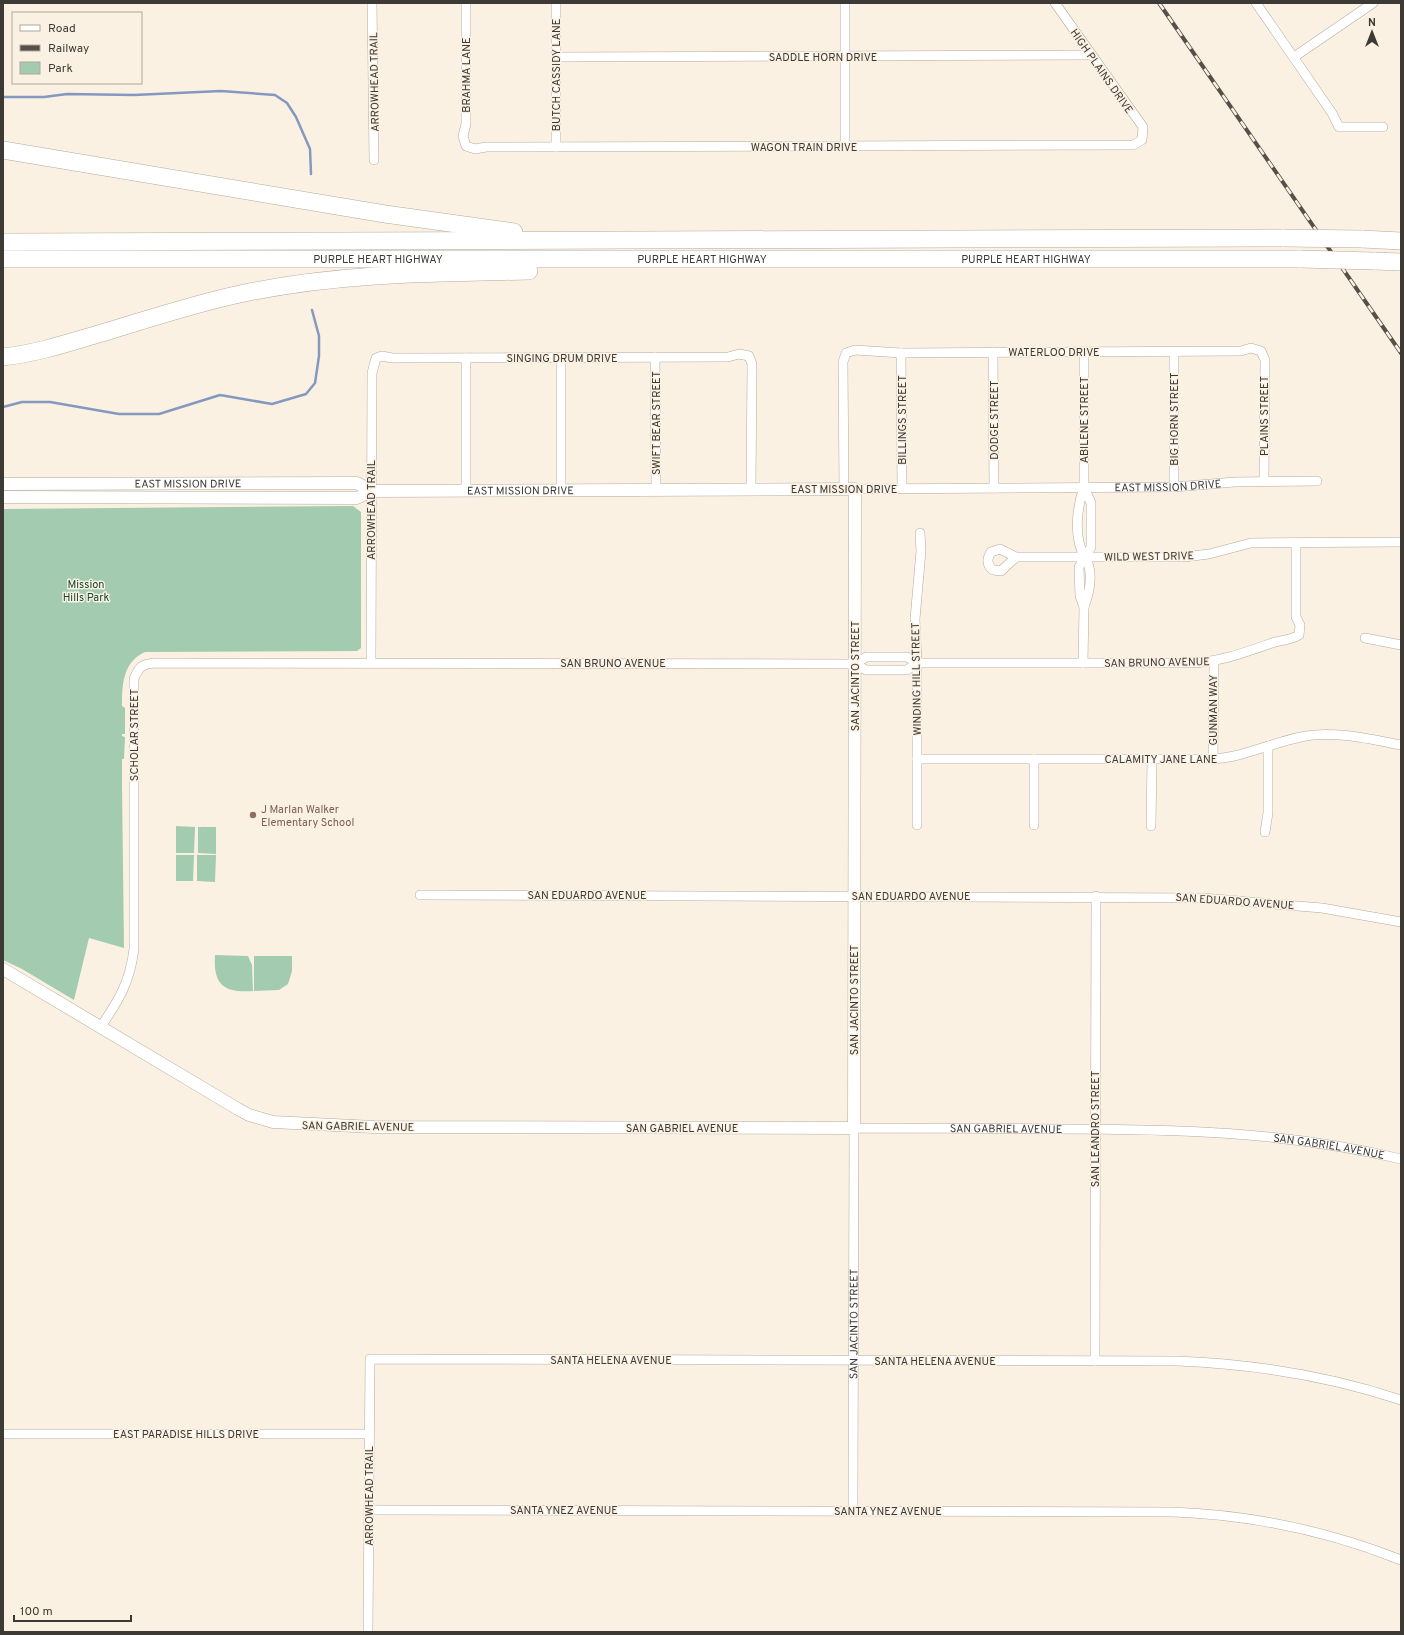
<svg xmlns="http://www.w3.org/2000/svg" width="1404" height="1635" font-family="Overpass,sans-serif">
<rect width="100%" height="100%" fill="#fbf1e3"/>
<!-- green -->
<path fill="#a3cbb0" d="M353,506l8,6v136l-4,3 -212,1c-22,10 -23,32 -23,54l3,2v26h-3v2l3,1 -1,22h-2v26l2,163 -35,-10 -15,62 -52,-31 -19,-9v-451z
M176,826l19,1 -1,26h-18z
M198,827h18v27l-18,-1z
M176,855h18l-1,26h-17z
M197,855h19l-1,27 -18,-1z
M215,955l33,1 4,9 1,26c-29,2 -40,-6 -38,-36z
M254,956h38v15l-4,13 -9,6 -25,1z"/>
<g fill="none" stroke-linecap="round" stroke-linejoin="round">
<!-- stream -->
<path stroke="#8498c0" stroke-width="2.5" d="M3,97h41l23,-3 67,1 87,-4 54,4 12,8 9,14 14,32 1,25
M3,407l19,-5h28l69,12h40l61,-19 52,9 34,-10 9,-11 4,-27v-20l-7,-26"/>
<defs>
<g id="minor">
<path d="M372,3l2,157"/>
<path d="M466,3v121l-3,12 3,10 9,3 11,-2 647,-2 9,-5 1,-13 -88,-124"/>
<path d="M1256,3l76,110 7,14h44"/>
<path d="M556,57l534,-2"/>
<path d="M1294,57l79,-54"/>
<path d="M845,146v-143"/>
<path d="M556,147v-144"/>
<path d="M993,352l1,136"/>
<path d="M1174,352v135"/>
<path d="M901,353l1,135"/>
<path d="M655,357l1,132"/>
<path d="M466,358v132"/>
<path d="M561,358v132"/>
<path d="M844,489l-1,-127 3,-9 9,-3 46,3 340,-2 10,-3 10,3 4,9 -1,121"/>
<path id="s1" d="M855,489l319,-2 61,-5 82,-1"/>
<path d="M1016,557l-15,14 -8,-1c-7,-5 -6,-12 -2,-18l9,-3 16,8h168l25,-3 42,-11 150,-1"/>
<path d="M1084,607c6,-16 10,-35 1,-50l6,-10v-44l-7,-16"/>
<path d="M1365,638l36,7"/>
<path d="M371,663l1,-290 4,-15 6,-2 10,2 336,-1 11,-3 10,2 3,8 -1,125"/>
<path d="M1083,663l1,-56 -4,-11 -1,-29 6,-10c-12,-19 -8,-50 -1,-70v-135"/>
<path d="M855,664l11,-7h41l10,6h273c31,-1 56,-11 85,-21 8,-2 16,-2 24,-7l1,-10 -4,-8v-74"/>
<path d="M917,759h296c31,-2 58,-16 88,-22 32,-7 69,2 100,8"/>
<path d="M1213,759l1,-98"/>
<path d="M917,825v-162l-2,-44 6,-68 -1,-18"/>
<path d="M1034,825v-66"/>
<path d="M1151,826l1,-67"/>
<path d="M1265,832l3,-19v-67"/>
<path d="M420,895l782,3 120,10 79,14"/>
<path d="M100,1028c19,-28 30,-46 34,-79v-270c4,-11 8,-15 20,-16l701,1 11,6h41l10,-7"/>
<path d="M1095,1361l1,-465"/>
<path d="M3,1434h366"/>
<path d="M369,1510l804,2c78,3 155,19 228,48"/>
<path id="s2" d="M853,1511l1,-383c66,0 133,0 199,1 121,0 230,2 348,30"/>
<path d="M368,1632l2,-273 807,2c76,3 152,15 224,39"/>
</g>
<g id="tertiary">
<path id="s3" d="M3,484l354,-1 14,8"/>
<path id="s4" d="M3,497l354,1 14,-7 484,-2 -1,639 -480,-1 -101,-5 -24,-7 -11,-6 -235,-140"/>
</g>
<g id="motorway">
<path d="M3,150l382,64 129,18"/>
<path d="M1362,239l39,2"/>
<path d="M3,242l1281,-4"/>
<path id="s5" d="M3,259h1297"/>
<path d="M1374,261l27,1"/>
<path d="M3,357c28,-3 55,-11 82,-19 52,-15 103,-33 155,-44 96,-21 192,-21 289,-23"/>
</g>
</defs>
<!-- minor casing -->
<use href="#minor" stroke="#b3aa9d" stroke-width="10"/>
<!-- tertiary casing -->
<use href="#tertiary" stroke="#b3aa9d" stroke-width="13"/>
<!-- motorway casing -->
<use href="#motorway" stroke="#b3aa9d" stroke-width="18"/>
<!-- minor -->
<use href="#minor" stroke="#fff" stroke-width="9"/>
<!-- tertiary -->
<use href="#tertiary" stroke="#fff" stroke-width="12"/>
<!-- motorway -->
<use href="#motorway" stroke="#fff" stroke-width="17"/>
<defs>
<path id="rail" d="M1159,3l242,350"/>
</defs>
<!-- rail casing -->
<use href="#rail" stroke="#55504a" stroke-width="4"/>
<!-- rail -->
<use href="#rail" stroke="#fbf1e3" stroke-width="2.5" stroke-dasharray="8" stroke-linecap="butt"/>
<defs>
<path id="motorway-bridge" d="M1284,238l78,1
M1300,259l74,2"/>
</defs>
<!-- motorway-bridge casing -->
<use href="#motorway-bridge" stroke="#b3aa9d" stroke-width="18" stroke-linecap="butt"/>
<!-- motorway-bridge -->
<use href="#motorway-bridge" stroke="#fff" stroke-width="17"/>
</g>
<!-- markers -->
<circle fill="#8d6e63" stroke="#fbf1e3" stroke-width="1.5" cx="253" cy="815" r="4"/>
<g text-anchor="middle" stroke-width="3" stroke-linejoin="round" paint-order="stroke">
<!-- street labels -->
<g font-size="11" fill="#3d3934" stroke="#fbf1e3">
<text x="823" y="61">SADDLE HORN DRIVE</text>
<text transform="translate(1102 71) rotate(55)" y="4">HIGH PLAINS DRIVE</text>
<text transform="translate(466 75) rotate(-90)" y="4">BRAHMA LANE</text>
<text transform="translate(556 75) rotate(-90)" y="4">BUTCH CASSIDY LANE</text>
<text transform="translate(374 82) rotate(-91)" y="4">ARROWHEAD TRAIL</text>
<text x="804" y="151">WAGON TRAIN DRIVE</text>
<text dy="4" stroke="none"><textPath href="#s5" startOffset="375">PURPLE HEART HIGHWAY</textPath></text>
<text dy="4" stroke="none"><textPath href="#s5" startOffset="699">PURPLE HEART HIGHWAY</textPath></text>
<text dy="4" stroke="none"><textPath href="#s5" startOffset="1023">PURPLE HEART HIGHWAY</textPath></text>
<text x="1054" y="356">WATERLOO DRIVE</text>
<text x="562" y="362">SINGING DRUM DRIVE</text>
<text transform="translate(1264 416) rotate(-90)" y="4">PLAINS STREET</text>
<text transform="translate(1174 419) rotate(-90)" y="4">BIG HORN STREET</text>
<text transform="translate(902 420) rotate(-90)" y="4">BILLINGS STREET</text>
<text transform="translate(994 420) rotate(-90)" y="4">DODGE STREET</text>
<text transform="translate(1084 420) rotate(-90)" y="4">ABILENE STREET</text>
<text transform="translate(656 423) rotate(-90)" y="4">SWIFT BEAR STREET</text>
<text dy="4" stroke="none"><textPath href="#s3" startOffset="185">EAST MISSION DRIVE</textPath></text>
<text dy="4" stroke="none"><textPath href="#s1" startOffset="313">EAST MISSION DRIVE</textPath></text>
<text x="844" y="493">EAST MISSION DRIVE</text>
<text dy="4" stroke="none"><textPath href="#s4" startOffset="519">EAST MISSION DRIVE</textPath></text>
<text transform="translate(371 510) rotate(-90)" y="4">ARROWHEAD TRAIL</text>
<text transform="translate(1149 556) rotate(-1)" y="4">WILD WEST DRIVE</text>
<text transform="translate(1157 662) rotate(-1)" y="4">SAN BRUNO AVENUE</text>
<text x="613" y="667">SAN BRUNO AVENUE</text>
<text transform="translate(855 676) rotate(-90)" y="4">SAN JACINTO STREET</text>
<text transform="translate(916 679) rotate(-91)" y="4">WINDING HILL STREET</text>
<text transform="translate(1213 710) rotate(-90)" y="4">GUNMAN WAY</text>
<text transform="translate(134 735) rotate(-90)" y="4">SCHOLAR STREET</text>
<text x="1161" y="763">CALAMITY JANE LANE</text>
<text x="587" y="899">SAN EDUARDO AVENUE</text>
<text x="911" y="900">SAN EDUARDO AVENUE</text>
<text transform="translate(1235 901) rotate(4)" y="4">SAN EDUARDO AVENUE</text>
<text transform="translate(854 1000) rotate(-90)" y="4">SAN JACINTO STREET</text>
<text transform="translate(358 1126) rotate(1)" y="4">SAN GABRIEL AVENUE</text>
<text x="682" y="1132">SAN GABRIEL AVENUE</text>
<text dy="4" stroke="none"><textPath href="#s2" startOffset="535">SAN GABRIEL AVENUE</textPath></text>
<text transform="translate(1095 1129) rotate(-90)" y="4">SAN LEANDRO STREET</text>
<text dy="4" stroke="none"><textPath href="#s2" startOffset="859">SAN GABRIEL AVENUE</textPath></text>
<text dy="4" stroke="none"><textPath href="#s2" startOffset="187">SAN JACINTO STREET</textPath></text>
<text x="611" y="1364">SANTA HELENA AVENUE</text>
<text x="935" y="1365">SANTA HELENA AVENUE</text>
<text x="186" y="1438">EAST PARADISE HILLS DRIVE</text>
<text transform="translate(369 1496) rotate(-90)" y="4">ARROWHEAD TRAIL</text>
<text x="564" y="1514">SANTA YNEZ AVENUE</text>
<text x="888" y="1515">SANTA YNEZ AVENUE</text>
</g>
<!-- park labels -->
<g font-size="11" fill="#12472b" stroke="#fbf1e3">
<text x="86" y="588">Mission<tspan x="86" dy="13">Hills Park</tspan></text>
</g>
<!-- education labels -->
<g font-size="11" fill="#785e54" stroke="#fbf1e3" text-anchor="start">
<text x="261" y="813">J Marlan Walker<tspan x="261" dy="13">Elementary School</tspan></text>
</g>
</g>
<!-- border -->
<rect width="1404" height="1635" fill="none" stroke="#3d3934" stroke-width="8"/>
<!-- legend -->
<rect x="12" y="12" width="130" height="72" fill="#fbf1e3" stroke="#afa79d"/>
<rect x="20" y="25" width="20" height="6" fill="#ffffff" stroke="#afa79d"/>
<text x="48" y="32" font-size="12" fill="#3d3934">Road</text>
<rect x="20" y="45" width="20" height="6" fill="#55504a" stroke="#afa79d"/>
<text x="48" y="52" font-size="12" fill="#3d3934">Railway</text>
<rect x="20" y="62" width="20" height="12" fill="#a3cbb0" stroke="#afa79d"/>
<text x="48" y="72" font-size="12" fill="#3d3934">Park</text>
<!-- north arrow -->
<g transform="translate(1372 32)" stroke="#fbf1e3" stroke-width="3" paint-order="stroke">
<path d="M0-3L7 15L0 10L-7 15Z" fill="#3d3934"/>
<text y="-6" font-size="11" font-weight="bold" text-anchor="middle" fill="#3d3934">N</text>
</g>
<!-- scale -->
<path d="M14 1615v6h117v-6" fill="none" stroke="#3d3934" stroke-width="2"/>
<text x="20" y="1615" font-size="12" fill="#3d3934" stroke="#fbf1e3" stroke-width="3" paint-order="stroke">100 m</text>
</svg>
